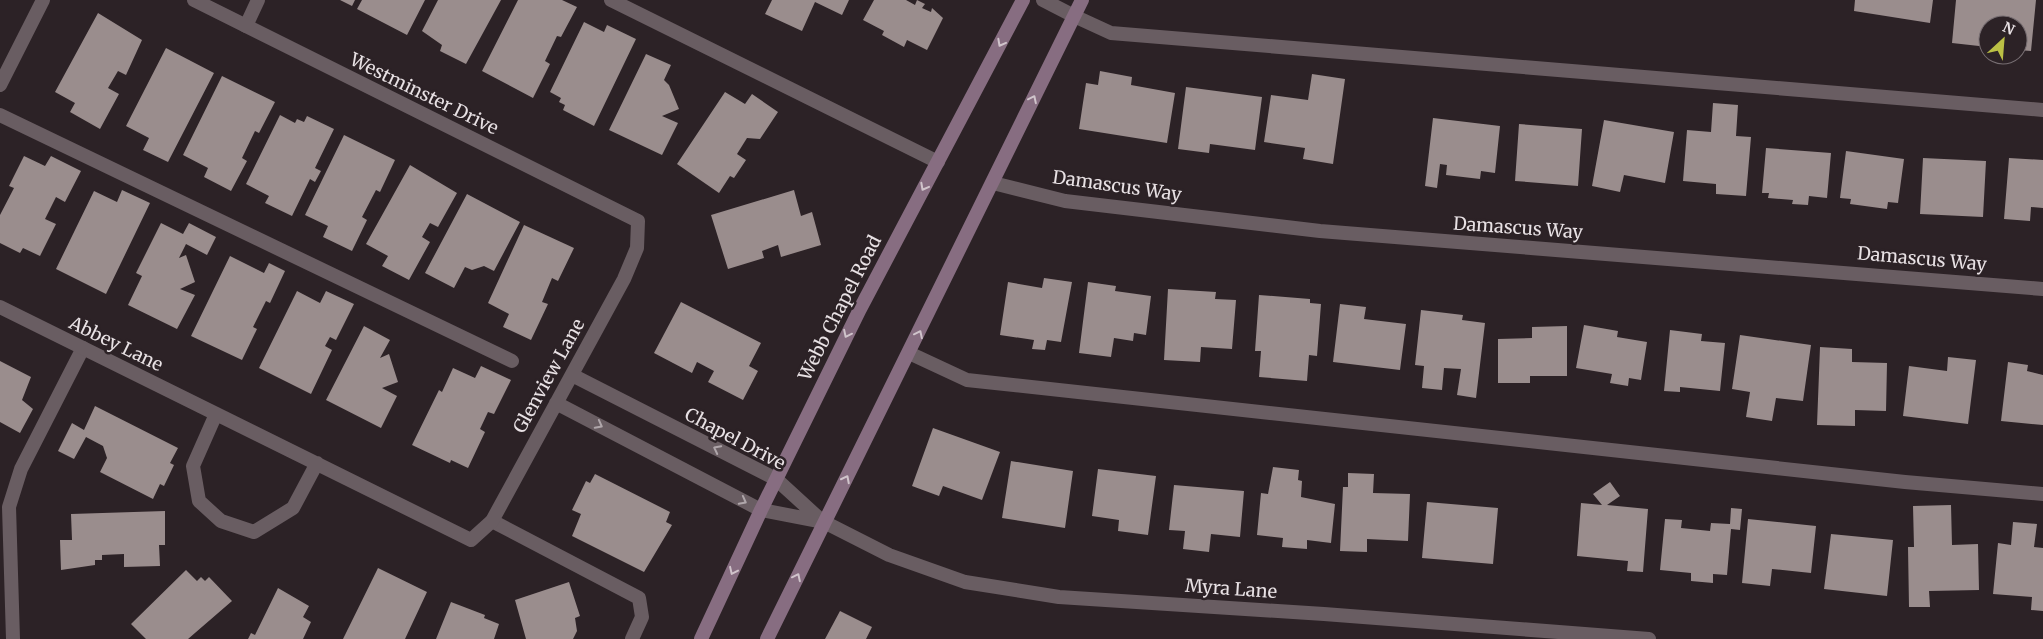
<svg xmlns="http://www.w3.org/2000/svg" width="2043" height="639" font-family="Merriweather,serif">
<rect width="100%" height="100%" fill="#2c2226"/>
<!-- building -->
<path fill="#9a8d8d" d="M340,0h15l-3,6z
M362,0h63l-18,35 -50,-26z
M438,0h63l-35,64 -26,-13 2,-6 -20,-14z
M518,0h44l15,7 -16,30 -4,-1 -12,25 5,3 -17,34 -51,-27z
M772,0h77l-7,15 -27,-13 -13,29 -37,-17z
M874,0h32l9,5 2,-5 8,4 -3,4 9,4 1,-4 11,10 -16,32 -20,-10 -3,7 -22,-12 2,-4 -21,-11z
M1855,0h78l-3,23 -76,-12z
M1956,0h80l-5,51 -13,-1v-25h-30v22l-36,-4z
M98,13l44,27 -16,35 -8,-4 -10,17 11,6 -19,35 -30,-17 5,-9 -20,-11z
M584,22l20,10 3,-7 29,14 -42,87 -31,-16 2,-5 -6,-3 2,-4 -11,-6z
M166,48l48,25 -46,89 -25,-12 6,-12 -23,-12z
M646,54l25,11 -7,15 5,5 10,24 -17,7 16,7 -16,32 -53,-25z
M1100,71l32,6 -1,8 44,8 -8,50 -88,-14 7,-46 12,2z
M1312,74l33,5 -12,85 -30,-5 2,-11 -41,-6 7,-47 37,5z
M222,76l53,26 -16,31 -4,-2 -13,27 5,3 -16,30 -27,-14 4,-9 -25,-13z
M1186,87l76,10 -7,53 -45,-6 -1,9 -31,-4z
M725,92l20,12 7,-10 26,18 -18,27 -13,-1 -10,16 9,6 -12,18 -4,-2 -11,17 -42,-29z
M1713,103l25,2 -2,31 15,1 -5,59 -30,-2v-10l-33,-3 4,-51 24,2z
M280,115l15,8 2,-4 7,3 3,-6 27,13 -19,39 6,3 -6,11 -5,-3 -18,37 -27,-13 4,-7 -23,-12z
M1433,118l67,8 -5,47 -14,-2 -1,8 -34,-4 1,-10 -7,-1 -3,24 -12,-2z
M1604,120l70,12 -9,51 -41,-8 -4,17 -28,-6z
M1519,124l63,5 -4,57 -63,-5z
M344,135l51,25 -15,32 -4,-2 -14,27 5,3 -15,31 -29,-14 5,-11 -23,-11z
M1766,148l65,5 -4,45 -18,-2 -1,9 -16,-1 1,-4 -25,-2 1,-5h-7z
M1846,151l58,8 -6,44 -10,-1 -1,7 -37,-5 1,-5 -11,-1z
M24,156l21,10 6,-10 30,15 -16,31 -9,-5 -11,22 11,5 -16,32 -17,-8 -3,5 -20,-10v-28l14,-27 -5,-2z
M1923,158l63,3 -3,56 -63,-3z
M2009,158l34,2v48l-12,-1 -1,14 -26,-2z
M410,165l47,28 -19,34 -8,-4 -8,14 8,5 -21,38 -27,-14 6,-10 -22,-12z
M122,190l28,13 -44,91 -50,-25 38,-78 23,11z
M794,190l7,26 11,-4 9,33 -40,12 -3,-12 -16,6 2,7 -36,11 -17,-54z
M467,194l53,28 -26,49 -10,-5 -12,4 -7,-3 -11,21 -29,-15z
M161,223l22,11 6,-11 27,14 -9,18 -21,-11 -7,14 7,-3 9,27 -15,7 15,6 -18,34 -49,-24 14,-29 -6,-3z
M524,225l50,23 -16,33 -6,-3 -10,24 6,2 -17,36 -28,-13 6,-13 -21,-11z
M230,256l34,17 5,-10 16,8 -15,32 -4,-2 -13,26 4,2 -15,31 -51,-24z
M1044,278l28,4 -11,60 -14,-2 -2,10 -13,-1 2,-9 -34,-5 8,-53 34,6z
M1088,282l28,4 -1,5 36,5 -5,39 -12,-2 -1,8 -19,-3 -3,19 -32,-4z
M1168,289l48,3 -1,7 21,1 -4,49 -31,-2 -1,15 -36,-2z
M297,291l23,12 6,-12 28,13 -18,36 -6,-3 -5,9 7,4 -21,44 -52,-26z
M1259,295l51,4v4l11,1 -4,52 -8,-1 -2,26 -48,-4 2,-26h-6z
M681,302l80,41 -12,23 9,5 -15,29 -35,-18 6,-11 -17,-9 -5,11 -38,-20z
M1340,304l26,3 -2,12 42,5 -6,46 -67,-8z
M1421,310l42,5 -1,5 23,3 -9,75 -19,-3 4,-26 -17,-1 -2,22 -20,-2 2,-22 -9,-1z
M1584,325l34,6 -1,6 30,5 -6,38 -12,-2 -1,8 -18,-3 2,-9 -36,-6z
M364,326l26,14 -10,18 9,-4 9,28 -16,6 15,8 -16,32 -55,-28z
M1567,326v50h-37v7h-32v-44l34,-1v-11z
M1670,330l32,4 -1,7 24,2 -5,48 -40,-4v5l-16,-1z
M1740,335l71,10 -8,56 -27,-3 -4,23 -26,-4 4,-25 -18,-3z
M1820,347l32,2v13l35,1 -1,48 -31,-1v16l-38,-1z
M1948,357l28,3 -8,64 -65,-8 6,-50 38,5z
M0,361l31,16 -9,23 11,9 -13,24 -20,-11z
M2008,362l20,3 -1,6 16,4v50l-42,-4z
M481,366l30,14 -17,34 -6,-2 -8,17 5,3 -17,36 -17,-8 -1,3 -38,-18 27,-55 3,2 11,-24 22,10z
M95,406l83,42 -8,15 4,2 -10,21 -4,-2 -7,15 -53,-27 7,-14 -4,-12 -17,-9 -12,22 -16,-8 14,-28 12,7z
M933,428l67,24 -18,48 -39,-14 -4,10 -27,-10z
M1011,461l62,10 -8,57 -63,-10z
M1273,467l26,3 -1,10 4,1 -1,16 34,7 -4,39 -24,-3v9l-25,-2 1,-9 -26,-3 4,-42 7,1z
M1098,469l58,7 -8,59 -30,-4 1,-11 -27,-4z
M1348,473l26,1 -1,19 37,1 -2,47 -41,-2v13l-27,-1 3,-64h5z
M595,474l75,38 -4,10 6,3 -28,47 -72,-36 9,-22 -9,-4 14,-29 4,2z
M1610,482l10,14 -13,9 41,4 -5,63 -16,-1 1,-10 -51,-5 4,-53 21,2 -9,-11z
M1174,485l70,6 -4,46 -29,-3 -2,18 -26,-3 2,-18 -16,-1z
M1427,502l71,6 -5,56 -71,-6z
M1951,505l1,40 26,-1 1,46 -50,1 1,16h-21l-1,-60h6l-1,-41z
M1731,508l11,1 -2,21 -9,-1 -4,46 -14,-1v9l-22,-2v-8l-31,-3 5,-51 17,1 -1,8 29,3 1,-8 19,1z
M165,511v34h-6l1,21 -36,1v-13l-22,1v5h-7v5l-34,5 -1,-30h12l-1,-26z
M1748,519l68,7 -5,47 -39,-4 -2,17 -28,-3z
M2013,522l24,2 -3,23 9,1v63l-12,-1 1,-13 -39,-3 5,-51 13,2z
M1831,534l62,6 -6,56 -63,-7z
M378,568l49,24 -22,47h-62z
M186,570l11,11 4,-4 4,4 4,-4 23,24 -44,38h-42l-15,-15z
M569,582l11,34 -5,2 2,13 -4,8h-47l-11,-39z
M278,588l31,18 -6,11 8,5 -8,17h-55l3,-6 4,2z
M451,602l34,13 -1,3 15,6 -5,15h-58z
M840,611l32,16 -6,12h-41z"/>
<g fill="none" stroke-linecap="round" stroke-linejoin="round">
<!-- service -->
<path stroke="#695d62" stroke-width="14" d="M611,0l327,162
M1074,16l37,17 932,77
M246,26l12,-26
M0,115l512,246
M909,353l58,27 938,102 138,12
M492,521l147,77 3,19 -10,22
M13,639l-4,-132 12,-38 62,-121"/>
<!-- minor -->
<path stroke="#695d62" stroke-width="14" d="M1043,0l31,16
M0,85l43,-85
M993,183l72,18 255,30 723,58
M0,307l471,233 21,-19 132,-242 13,-31 1,-27 -444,-221
M572,375l204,104 47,43
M556,403l205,107 63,12 65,33 76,27 94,15 265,17 325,25
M216,414l-23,52 6,35 22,20 33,11 39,-24 24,-45"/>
<!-- secondary -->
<path stroke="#876d81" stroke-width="14" d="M701,639l60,-129 99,-201 163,-309
M767,639l315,-639"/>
</g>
<!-- one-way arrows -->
<defs><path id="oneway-chevron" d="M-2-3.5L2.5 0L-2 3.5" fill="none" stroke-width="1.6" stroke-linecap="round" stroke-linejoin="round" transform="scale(1.25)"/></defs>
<g stroke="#d0c4cb">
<use href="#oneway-chevron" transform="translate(1001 43) rotate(118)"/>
<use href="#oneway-chevron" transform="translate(1033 99) rotate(-64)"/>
<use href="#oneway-chevron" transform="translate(924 187) rotate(118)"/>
<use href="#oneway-chevron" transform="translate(847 334) rotate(116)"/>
<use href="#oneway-chevron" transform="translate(919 334) rotate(-64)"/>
<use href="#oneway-chevron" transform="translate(846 479) rotate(-63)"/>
<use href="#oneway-chevron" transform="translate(733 571) rotate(115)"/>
<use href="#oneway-chevron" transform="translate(797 577) rotate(-64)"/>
</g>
<g stroke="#afa6aa">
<use href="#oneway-chevron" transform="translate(599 425) rotate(28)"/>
<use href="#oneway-chevron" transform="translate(717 449) rotate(-153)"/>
<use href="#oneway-chevron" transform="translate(743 501) rotate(28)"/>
</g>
<g text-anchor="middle" stroke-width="5" stroke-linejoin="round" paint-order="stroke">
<!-- street labels -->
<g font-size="18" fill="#e8e1e4" stroke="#2c2226">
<text transform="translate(424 94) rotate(26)" y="6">Westminster Drive</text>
<text transform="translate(1117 186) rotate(8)" y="6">Damascus Way</text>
<text transform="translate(1518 228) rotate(4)" y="6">Damascus Way</text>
<text transform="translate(1922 259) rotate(5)" y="6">Damascus Way</text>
<text transform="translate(840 308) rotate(-63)" y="6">Webb Chapel Road</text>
<text transform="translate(116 344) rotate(26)" y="6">Abbey Lane</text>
<text transform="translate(549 376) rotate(-61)" y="6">Glenview Lane</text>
<text transform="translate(735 439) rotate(28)" y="6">Chapel Drive</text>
<text transform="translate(1231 589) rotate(4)" y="6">Myra Lane</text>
</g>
</g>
<!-- north arrow -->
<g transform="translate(2003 40) rotate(26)"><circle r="24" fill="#2c2226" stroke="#776e72"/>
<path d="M0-4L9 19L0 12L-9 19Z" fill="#bbc045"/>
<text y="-8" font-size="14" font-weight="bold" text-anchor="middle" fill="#e8e1e4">N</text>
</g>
</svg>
